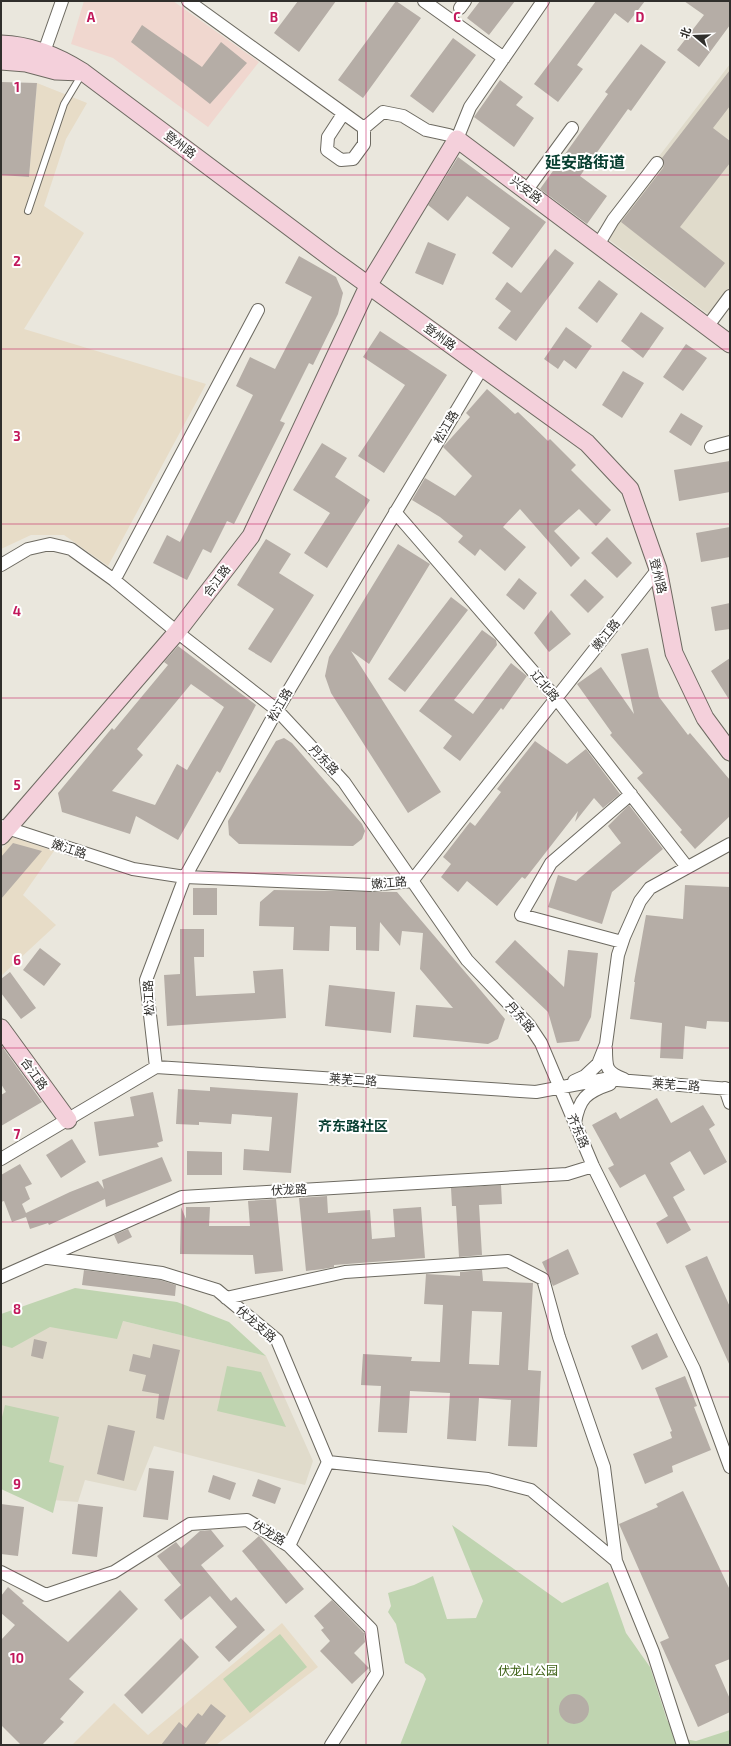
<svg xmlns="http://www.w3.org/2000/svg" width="731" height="1746" font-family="'Exo 2','Noto Sans SC',sans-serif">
<rect width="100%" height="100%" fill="#eae7dd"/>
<!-- built -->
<path fill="#e0dbcb" d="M730,64v224l-21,27 -109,-82z
M123,1321l143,35 47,105 -8,24 -151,-39 -18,45 -51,-11 -7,22 -39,-3 -38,-14v-163z"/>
<!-- education -->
<path fill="#e7dcc7" d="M37,83l50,20 -21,36 -22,67 40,27 -60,96 182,55 -98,182 -44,-31h-33l-30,14v-374l28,2z
M12,837l42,14 -31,44 33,30 -55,51v-126z
M282,1623l36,44 -102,78h-144l42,-42 34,32z"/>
<!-- medical -->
<path fill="#f0d7cf" d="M84,1h89l86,61 -51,65 -95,-69 -42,-14z"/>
<!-- green -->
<path fill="#bfd4b0" d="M75,1288l102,14 52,20 37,34 -143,-35 -6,18 -67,-12 -38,21 -11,-3v-31z
M227,1366l34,6 25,55 -69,-16z
M5,1405l54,12 -10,45 15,4 -11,47 -52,-24v-68z
M452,1525l110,78 46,-21 18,51 24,34 17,53 12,18 17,3 34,-11v15h-330l26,-66 -3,-5 -18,-11 -9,-39 -8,-12 3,-6 -3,-13 26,-8 19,-9 14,43 29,-1 7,-17z
M280,1634l27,33 -57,46 -27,-34z"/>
<!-- building -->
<path fill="#b5ada6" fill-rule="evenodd" d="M298,1h38l-37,51 -25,-19z
M396,1l25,17 -58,80 -25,-18z
M480,1h35l-26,34 -22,-17z
M596,1h49l-17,22 -13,-10 -38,52 6,4 -25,33 -24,-18z
M684,1h46v24l-31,42 -22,-17 27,-35z
M142,25l60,42 19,-25 26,21 -37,41 -79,-62z
M453,38l23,17 -43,58 -23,-17z
M641,44l25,18 -35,49 -3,-2 -48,67 27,20 -20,28 -47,-35 68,-95 -3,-2z
M730,70v36l-17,22 17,13v22l-50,64 45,36 -20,25 -84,-66 42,-54 1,-4 -2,-6z
M500,80l23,17 -7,8 18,13 -20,29 -40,-30z
M1,82l36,1 -8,94 -28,-2z
M458,157l88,65 -34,46 -20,-15 18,-25 -43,-32 -19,25 -20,-16z
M428,242l28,12 -13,31 -28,-12z
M555,249l19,14 -58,78 -18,-13 13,-17 -16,-12 12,-17 14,11z
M299,256l37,21 7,16 -5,21 -25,51 -4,-2 -29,58 5,2 -51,101 -7,-3 -16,32 -8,-4 -16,31 -34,-17 14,-28 13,7 73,-147 -17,-9 14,-29 25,12 37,-72 -27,-14z
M599,280l19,14 -21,29 -19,-15z
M641,312l23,16 -21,30 -22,-17z
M566,327l26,19 -16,23 -12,-9 -6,9 -14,-10z
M380,331l67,44 -63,98 -26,-17 47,-71 -42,-28z
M686,344l21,14 -24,33 -20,-14z
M623,371l21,12 -22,35 -20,-13z
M487,389l28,25 3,-2 30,29 2,-2 26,26 -5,5 40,40 -15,16 -17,-17 -25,22 26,27 -9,9 -51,-58 -17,18 23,20 -21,24 -25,-22 -5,7 -17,-14 5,-6 -23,-19 -28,-17 13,-22 30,18 17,-20 -29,-29 27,-30 -4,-4z
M681,413l22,13 -12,20 -22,-14z
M322,443l25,15 -12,19 35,23 -43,68 -23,-15 26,-40 -37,-23z
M730,461v31l-51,9 -5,-31z
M730,527v30l-29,5 -5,-29z
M607,537l25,26 -15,15 -26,-25z
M266,539l25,15 -12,19 35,22 -43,68 -23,-14 26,-40 -37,-24z
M398,544l32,20 -61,100 -18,-13 90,141 -33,21 -77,-120 -6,-17 4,-19z
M519,578l18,15 -13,17 -18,-15z
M585,579l19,18 -16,16 -18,-18z
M451,597l17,13 -63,82 -17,-13z
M730,603v26l-15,2 -4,-24z
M551,610l20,24 -22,18 -15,-19z
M482,630l14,10 1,5 -43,55 19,14 38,-51 16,13 -24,34 -2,-2 -41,53 -17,-13 9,-12 -33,-25z
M178,646l78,59 -36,68 -3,-2 -39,69 -42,-24 -6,18 -68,-22 -4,-19 54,-65 2,2 54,-65 -4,-3zM191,684l33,23 -37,63 -10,-6 -22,41 -43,-14 31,-36 -6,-6z
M648,648l11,49 29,38 2,-2 40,47v36l-35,33 -15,-17 2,-2 -45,-52 6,-5 -33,-38 2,-2 -35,-49 24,-17 33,47 -13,-60z
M730,658v43l-19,-30z
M284,738l8,5 70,81 3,7 -3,8 -9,7 -114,-2 -10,-9 -1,-14 48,-80z
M535,741l32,23 19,-15 34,45 -17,14 -9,-10 -19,24 3,-11 -53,68 -3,-2 -25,29 -30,-25 -9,11 -17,-15 10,-13 -8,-7 27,-35 5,4 26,-34 -4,-3z
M629,805l34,44 -51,43 -10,32 -54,-17 10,-32 18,6 45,-38 -13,-17z
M13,843l29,8 -41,48v-42z
M685,885l45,2v135l-23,-1 -1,8 -21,-3 -2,33 -23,-1 2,-35 -32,-4 5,-37h-1l12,-67 37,4z
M193,888h24v27h-24z
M274,890l123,2 108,127 -7,20 -10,5 -75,-7 3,-32 37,3 -33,-39 3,-36 -21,-2 -2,15 -20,-24 -1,29 -23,-1v-23l-26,-1 -1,25 -36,-1 1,-23 -35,-1 1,-24z
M180,929h24v28h-10l2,39 59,-3 -2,-22 30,-2 3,49 -119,8 -3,-51 16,-1z
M515,940l49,47 4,-37 30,3 -7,64 -12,24 -22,2 -9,-31 -53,-50z
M40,948l21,16 -17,22 -21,-16z
M10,972l26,36 -15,11 -20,-26v-14z
M329,985l66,7 -4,41 -66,-7z
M1,1045l41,57 -41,24v-31l5,-3 -5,-8z
M210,1087l88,6 -7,80 -48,-3 1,-21 25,2 3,-34 -40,-3 -1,10 -32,-2v3l-23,-1 2,-35 32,2z
M153,1092l10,49 -6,2 2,4 -60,9 -5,-34 40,-6 -4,-19z
M657,1098l14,25 32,-18 12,20 -6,4 18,33 -23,13 -14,-24 -20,12 15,27 -12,7 18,33 -24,14 -11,-21 12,-7 -23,-42 -25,14 -12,-20 6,-3 -22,-40 24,-13 4,7z
M72,1139l14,23 -25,16 -15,-23z
M187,1151l35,1v23h-35z
M162,1157l10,24 -66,26 -1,-8 -56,26 -1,-2 -18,6 -4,-12 -14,5 -8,-21 -3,1v-27l19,-11 12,20 -7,3 5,12 -8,5 4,9 44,-21 28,-11 6,8 -2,-9z
M501,1185l1,19 -23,1 3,50 -23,2 -3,-51h-4l-1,-18z
M327,1196l1,17 42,-3 2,29 23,-2 -2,-28 28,-2 4,51 -91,7v2l-11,2 -17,2 -7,-73z
M276,1199l7,72 -28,3 -2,-19 -73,-1 1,-47 5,12v-12h24l-1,19h41l-2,-25z
M128,1229l4,8 -14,7 -4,-9z
M568,1249l11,25 -26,12 -11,-24z
M707,1256l23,51v59l-45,-100z
M84,1270l76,10 16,5 -1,11 -93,-11z
M482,1270l1,11 50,2 -5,87 13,1 -4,76 -29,-1 3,-46 -32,-2 -3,43 -29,-2 3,-46 -40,-2 -3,42 -29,-1 3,-46 -20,-1 2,-31 49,3 -1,4 29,1 3,-57 -19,-1 2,-30 34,2v-4zM472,1311l30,1 -3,53 -30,-1z
M657,1333l11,24 -26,13 -11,-24z
M34,1339l13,3 -4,17 -12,-3z
M153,1344l27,6 -16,70 -8,-2 3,-24 -17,-3 4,-16 -17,-4 4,-17 17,4z
M685,1376l12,30 -3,1 17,43 -39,16 1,6 -28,12 -12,-30 39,-16 -2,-6 2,-1 -17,-43z
M108,1425l27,6 -11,50 -27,-7z
M149,1468l25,3 -6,49 -25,-3z
M213,1475l23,8 -6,17 -22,-8z
M258,1479l23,9 -6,16 -23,-8z
M683,1491l47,99v69l-15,6 15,34v13l-32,15 -38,-85 9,-4 -50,-114 39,-17 -2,-3z
M1,1504l23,3 -6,49 -17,-2z
M78,1504l25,3 -6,50 -25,-3z
M211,1530l13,16 -23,19 30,36 5,-4 29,33 -36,32 -14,-15 22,-20 -27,-31 -29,24 -17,-20 17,-15 -24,-29 19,-14 5,6 19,-17z
M259,1536l45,53 -18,15 -44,-53z
M8,1587l16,14 -2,2 46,39 52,-52 18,19 -69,70 15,13 -24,27 4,3 -22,23h-21l-20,-20v-85l14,-15 -14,-12v-17z
M332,1600l32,33 1,9 -11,11 15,15 -17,16 -32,-33 10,-10 -9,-11 3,-2 -10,-12z
M181,1638l18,19 -57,57 -18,-19z
M559 1709a15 15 0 1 1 30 0a15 15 0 1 1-30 0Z
M211,1704l15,12 -22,29h-43l18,-23 7,6 12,-15 4,3z"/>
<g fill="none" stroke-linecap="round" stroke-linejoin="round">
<defs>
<path id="lane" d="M28,211l36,-107 18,-30"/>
<path id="street" d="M188,1l176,127v16l-11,15 -12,1 -14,-10 1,-13 15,-23
M424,1l80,57
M460,8l5,-7
M44,52l18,-51
M364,128l19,-16 20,4 23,14 23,5 8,4 13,-32 73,-106
M526,191l46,-63
M598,245l15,-25 44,-57
M707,327l23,-31
M711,447l19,-5
M395,512l161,186 131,169
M1,565l27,-16 22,-5 21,5 43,31 63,52 100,78 67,72 123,178 62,65 12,18 52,123 101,203 36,98
M117,575l141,-265
M1,826l132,43 52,8 186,8 41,-4 246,-312
M622,942l-101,-27 30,-52 80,-69
M606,1049c0,19 0,23 18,30
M156,1067l-10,-87 39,-103 92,-167 205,-342
M574,1081l11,-5 13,-12 8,-20 12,-89 6,-18 16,-36 10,-13 80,-44
M725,1088l5,15
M575,1123c4,-24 11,-31 35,-39
M1,1159l155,-92 380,25 69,-13 125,10
M48,1258l114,15 55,17 60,50 51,122 -39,84
M1,1277l181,-80 385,-23 26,-8
M226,1298l119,-26 163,-11 35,18 16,58 45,130 12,94
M328,1462l160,17 43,11 85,71 37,91 30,93
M1,1572l45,23 68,-23 76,-48 57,-4 42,26 82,83 6,44 -46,72"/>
<path id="secondary" d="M1,44c30,1 57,12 82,28l249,187 255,184 43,46 28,80 16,84 31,65 25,34
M1,61l25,2 30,8 25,1
M1,836l176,-204 74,-96 118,-252 88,-145 273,205
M1,1028l67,92"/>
</defs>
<!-- lane casing -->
<use href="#lane" stroke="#6d6a61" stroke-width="8"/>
<!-- street casing -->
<use href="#street" stroke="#6d6a61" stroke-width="14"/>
<!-- secondary casing -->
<use href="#secondary" stroke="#6d6a61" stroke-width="19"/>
<!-- lane -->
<use href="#lane" stroke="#fff" stroke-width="6"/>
<!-- street -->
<use href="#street" stroke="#fff" stroke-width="12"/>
<!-- secondary -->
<use href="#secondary" stroke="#f4d0db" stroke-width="17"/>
</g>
<!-- grid -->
<path fill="none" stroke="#c2185b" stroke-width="1" stroke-opacity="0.55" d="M183,1v1744M366,1v1744M548,1v1744M1,175h729M1,349h729M1,524h729M1,698h729M1,873h729M1,1048h729M1,1222h729M1,1397h729M1,1571h729"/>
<g text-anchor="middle" stroke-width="4" stroke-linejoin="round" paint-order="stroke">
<!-- street labels -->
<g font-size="12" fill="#302f2c" stroke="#fff">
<text transform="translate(180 145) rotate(37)" y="4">登州路</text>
<text transform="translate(526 190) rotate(37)" y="4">兴安路</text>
<text transform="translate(440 337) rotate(36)" y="4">登州路</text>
<text transform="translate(446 427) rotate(-59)" y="4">松江路</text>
<text transform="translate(658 576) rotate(76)" y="4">登州路</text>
<text transform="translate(217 581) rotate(-53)" y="4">合江路</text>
<text transform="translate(606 635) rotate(-51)" y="4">嫩江路</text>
<text transform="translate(545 686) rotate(50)" y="4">辽北路</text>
<text transform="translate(280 705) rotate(-60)" y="4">松江路</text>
<text transform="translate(324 760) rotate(47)" y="4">丹东路</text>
<text transform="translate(69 849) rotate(18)" y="4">嫩江路</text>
<text transform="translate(389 883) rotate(-5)" y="4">嫩江路</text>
<text transform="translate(149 998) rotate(-93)" y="4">松江路</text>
<text transform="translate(520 1017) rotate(49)" y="4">丹东路</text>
<text transform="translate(34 1074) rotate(54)" y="4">合江路</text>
<text transform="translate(353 1080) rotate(4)" y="4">莱芜二路</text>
<text transform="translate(676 1085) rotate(4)" y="4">莱芜二路</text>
<text transform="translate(578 1131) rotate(67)" y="4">齐东路</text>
<text transform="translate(289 1190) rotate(-3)" y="4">伏龙路</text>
<text transform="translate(256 1324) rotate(41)" y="4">伏龙支路</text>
<text transform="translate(269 1533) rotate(31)" y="4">伏龙路</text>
</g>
<!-- park labels -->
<g font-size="12" fill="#3b5f12" stroke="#fff">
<text x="528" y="1675">伏龙山公园</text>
</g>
<!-- quarter labels -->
<g font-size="14" font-weight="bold" fill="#073e30" stroke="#fff">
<text x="353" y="1131">齐东路社区</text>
</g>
<!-- district labels -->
<g font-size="16" font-weight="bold" fill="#073e30" stroke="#fff">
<text x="585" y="168">延安路街道</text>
</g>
</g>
<g font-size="13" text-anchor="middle" font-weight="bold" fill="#c2185b" stroke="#fff" stroke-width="4" stroke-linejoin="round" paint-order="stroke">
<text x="91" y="22">A</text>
<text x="274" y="22">B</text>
<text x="457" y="22">C</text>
<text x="640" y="22">D</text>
<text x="17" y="92">1</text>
<text x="17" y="266">2</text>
<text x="17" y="441">3</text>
<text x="17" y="616">4</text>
<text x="17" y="790">5</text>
<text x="17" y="965">6</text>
<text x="17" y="1139">7</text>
<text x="17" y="1314">8</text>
<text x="17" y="1489">9</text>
<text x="17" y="1663">10</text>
</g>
<!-- border -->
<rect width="731" height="1746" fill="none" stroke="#302f2c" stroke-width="4"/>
<!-- north arrow -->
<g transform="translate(695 36) rotate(289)" stroke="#ffffff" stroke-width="3" paint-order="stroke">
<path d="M0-3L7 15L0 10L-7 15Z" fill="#302f2c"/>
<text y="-6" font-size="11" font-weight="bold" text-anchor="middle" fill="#302f2c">北</text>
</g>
</svg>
